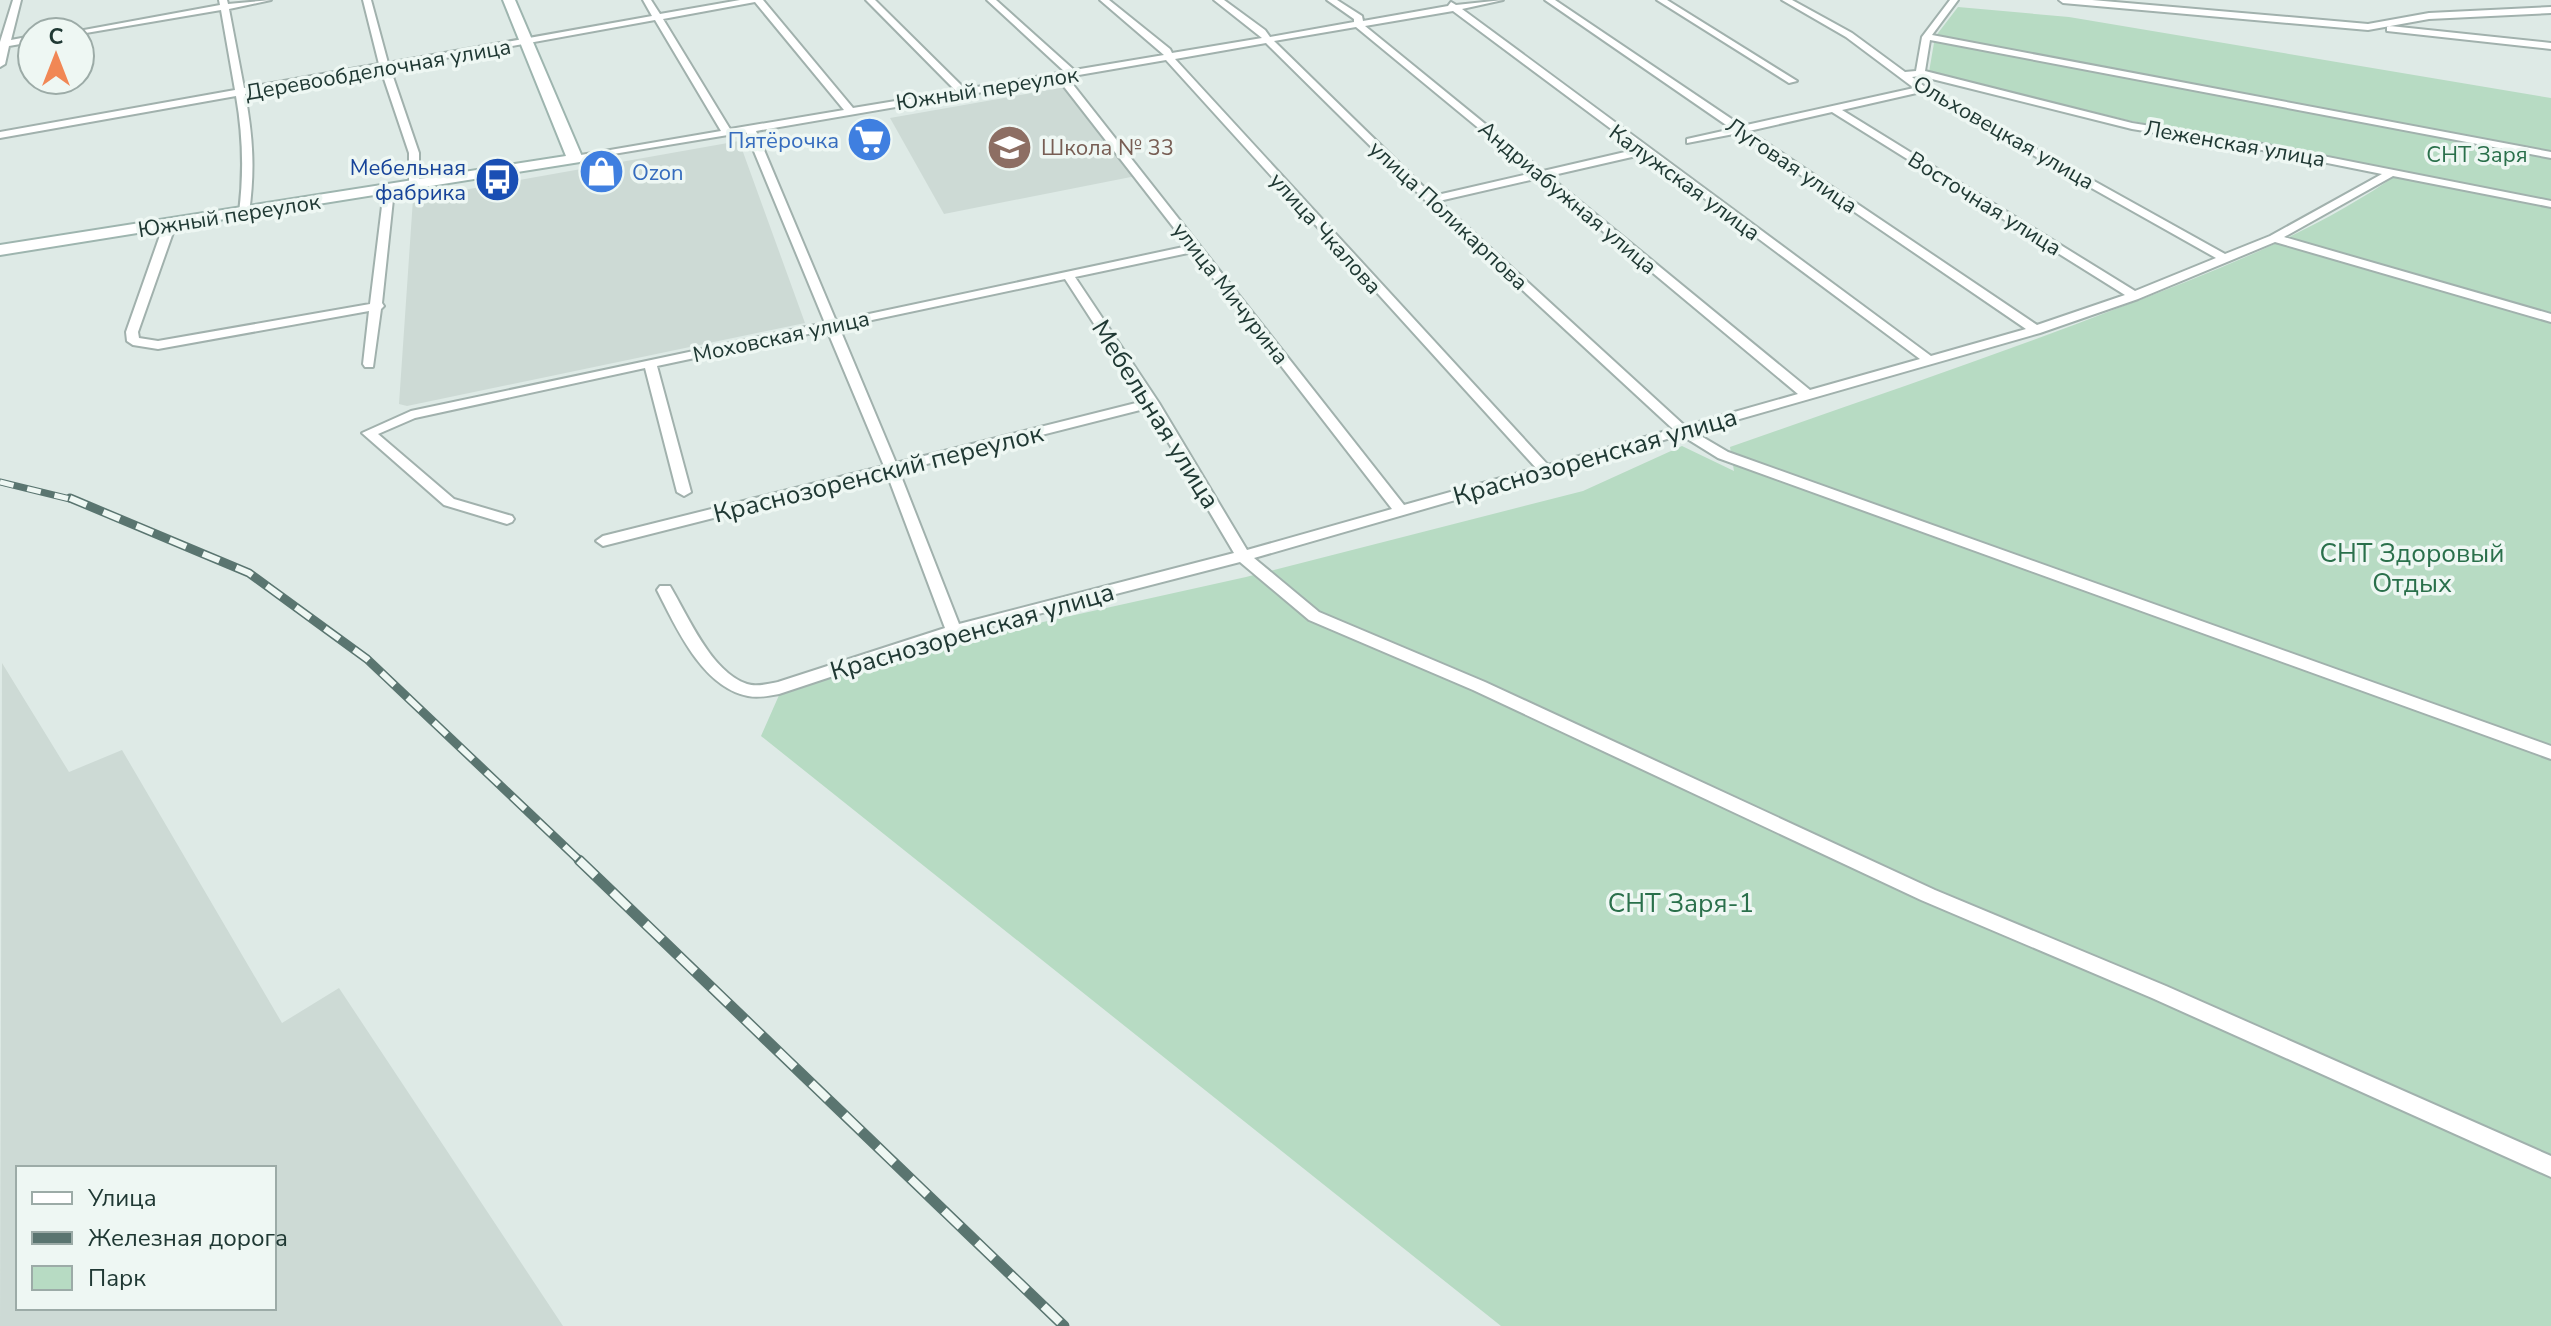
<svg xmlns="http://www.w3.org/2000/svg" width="2551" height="1326" font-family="'Nunito Sans',sans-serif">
<rect width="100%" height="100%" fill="#deeae6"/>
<!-- built -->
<path fill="#cddad5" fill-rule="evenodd" d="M1066,87l70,89 -192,38 -54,-96z
M739,141l66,182 -398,83 -8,-2 14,-205z
M2,663l67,109 53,-22 160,273 57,-35 224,338h-563zM274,1168v140h-256v-140z"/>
<!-- green -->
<path fill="#b7dbc3" d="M1958,7l111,10 482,81v1228h-1050l-740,-590 19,-43 177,-52 289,-64 337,-86 99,-45 52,25 -4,-24c130,-46 260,-89 388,-139 98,-37 198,-76 283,-136l-274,-52 -198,-48 6,-35z"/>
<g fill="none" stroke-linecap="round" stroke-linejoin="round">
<defs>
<path id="street" d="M13,0h8l-10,40 21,-4v6l-23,4 -4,18 -5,3v-25z
M219,0h8l1,4 43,-4 -42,9 15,79 135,-24 -16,-64h8l17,63 264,-47 -9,-16h8l9,14 80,-14h23l90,108 103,-17 -90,-91h9l90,89 100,-17 -78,-72h9l78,70 90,-15 -64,-55h9l61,49 2,4 90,-15 -48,-38h10l41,30 5,7 84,-15v-3l-27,-19h10l25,16 1,5 85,-15 3,-4 5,3 47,-5 -41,9 469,347 95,-27 -287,-196 -52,10v-4l45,-10 -187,-129h10l187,126 172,-38 -68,-51 -64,-37h10l60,33 53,39 11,-1 6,-34 28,-37h8l-26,35 619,117v6l-621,-118 -5,31 207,52 130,21 289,57v6l-158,-31 -109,61 267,77v8l-276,-80 -137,57 -98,34 -346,99 34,20 823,294v13l-833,-301 -37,-23 -427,123 65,54 166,70 450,208 231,96 385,170v21l-399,-179 -231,-98 -448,-210 -164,-70 -69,-58 -283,73 -178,59c-10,2 -21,4 -31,2 -46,-9 -72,-69 -91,-106l3,-4h10c18,30 41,86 77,98 9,3 22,0 31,-2l167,-54 -58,-154 -284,72 -7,-5 7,-5 281,-70 -57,-136 -170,36 34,126 -7,4 -7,-4 -32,-124 -230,50 -37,16 76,65 58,17 2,3 -2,3 -5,2 -63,-19 -82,-72 49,-22 414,-88 -79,-191 -175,29v-4l4,-1 146,-25 -66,-111 -265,48 29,85v33l-5,3 -5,-3v-33l-28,-83 -136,24c8,43 10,76 4,119l-5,3 -5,-3c5,-41 4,-77 -3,-117l-236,42v-6l235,-42 -14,-80 -141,24v-2h-7l147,-27zM755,2l89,108 -114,19 -67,-110zM1453,11l185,138 -95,22 -178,-145zM1356,27l177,146 -100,23 -159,-155zM1266,43l161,159 246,227 -125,36 -373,-406zM1166,60l370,408 -132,37 -337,-428zM1920,76l212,53 130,21 120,24 -112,62 -45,18 -300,-167 -13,-10zM1058,79l130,167 -352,75 -80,-190zM1921,92l295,166 -81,33 -293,-181zM1832,112l293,183 -88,30 -288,-194zM1645,154l275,205 -110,31 -261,-214zM1539,178l259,216 -113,32 -246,-225zM1193,252l199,257 -145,41 -88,-147 -84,-126zM1065,279l79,122 -248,62 -57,-136zM1148,408l86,145 -275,71 -60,-153z
M1657,0h10l130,81 -8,2z
M2059,0h33l276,24 61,-11 122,-6v6l-122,6 -61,11 -305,-27z
M2390,26l161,17v6l-164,-18v-4z
M389,187l5,3 -12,113 2,3 -3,3 -8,58h-8l-2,-3 6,-53 -211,38 -25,-4 -6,-4 -1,-9 38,-108 6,-3 6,3 -38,108 1,6 19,3 212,-37 14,-114z"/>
<path id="secondary" d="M503,0h12l68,159 -3,3 -580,93v-10l566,-89z"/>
</defs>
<!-- street casing -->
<use href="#street" stroke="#a1b1ad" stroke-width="4"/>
<!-- secondary casing -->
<use href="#secondary" stroke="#9eb5af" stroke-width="4"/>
<!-- street -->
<use href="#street" fill="#fff" fill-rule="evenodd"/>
<!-- secondary -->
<use href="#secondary" fill="#fff" fill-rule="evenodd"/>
<defs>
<path id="rail-far2" d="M0,482l74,18"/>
<path id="rail-far1" d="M70,498l179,75 118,86 214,203"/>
<path id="rail" d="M579,860l485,466"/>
</defs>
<!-- rail-far2 casing -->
<use href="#rail-far2" stroke="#5a7570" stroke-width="7"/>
<!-- rail-far1 casing -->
<use href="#rail-far1" stroke="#5a7570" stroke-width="9"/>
<!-- rail casing -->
<use href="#rail" stroke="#5a7570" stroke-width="11"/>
<!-- rail-far2 -->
<use href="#rail-far2" stroke="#eef7f3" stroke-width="5" stroke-dasharray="14" stroke-linecap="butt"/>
<!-- rail-far1 -->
<use href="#rail-far1" stroke="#eef7f3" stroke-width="6" stroke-dasharray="18" stroke-linecap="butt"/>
<!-- rail -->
<use href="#rail" stroke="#eef7f3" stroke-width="8" stroke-dasharray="23" stroke-linecap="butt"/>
</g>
<!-- icons -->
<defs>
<symbol id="supermarket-disc" viewBox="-11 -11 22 22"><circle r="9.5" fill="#3f7fe0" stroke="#eef7f3"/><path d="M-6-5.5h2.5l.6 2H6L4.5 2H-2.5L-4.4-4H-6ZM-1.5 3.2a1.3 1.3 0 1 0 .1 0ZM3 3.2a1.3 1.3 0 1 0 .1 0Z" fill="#fff"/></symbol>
<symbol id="school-disc" viewBox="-11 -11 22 22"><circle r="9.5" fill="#8d6e63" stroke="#eef7f3"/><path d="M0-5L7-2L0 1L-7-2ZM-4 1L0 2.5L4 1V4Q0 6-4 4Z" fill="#fff"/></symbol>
<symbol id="shop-disc" viewBox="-11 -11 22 22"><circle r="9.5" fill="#3f7fe0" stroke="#eef7f3"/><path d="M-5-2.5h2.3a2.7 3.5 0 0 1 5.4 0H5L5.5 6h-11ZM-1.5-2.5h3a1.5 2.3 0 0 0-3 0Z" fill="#fff"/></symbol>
<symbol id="bus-disc" viewBox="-11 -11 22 22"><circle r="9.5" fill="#1a4fb4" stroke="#eef7f3"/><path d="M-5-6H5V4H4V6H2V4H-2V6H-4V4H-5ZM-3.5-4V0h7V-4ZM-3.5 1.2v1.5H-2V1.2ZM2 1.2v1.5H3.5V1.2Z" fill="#fff"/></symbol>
</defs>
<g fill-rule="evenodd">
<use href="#supermarket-disc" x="844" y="114" width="51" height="51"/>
<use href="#school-disc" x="984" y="122" width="51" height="51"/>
<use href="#shop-disc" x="576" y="146" width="51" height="51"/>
<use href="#bus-disc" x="472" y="154" width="51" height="51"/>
</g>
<g text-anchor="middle" stroke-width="7" stroke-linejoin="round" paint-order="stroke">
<!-- far-street labels -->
<g font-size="22" fill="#203934" stroke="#eef7f3">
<text transform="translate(378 69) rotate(-10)" y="8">Деревообделочная улица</text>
<text transform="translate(987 88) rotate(-9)" y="8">Южный переулок</text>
<text transform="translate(2004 132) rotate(30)" y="8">Ольховецкая улица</text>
<text transform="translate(2235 143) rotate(10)" y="8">Леженская улица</text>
<text transform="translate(1792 165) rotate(34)" y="8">Луговая улица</text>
<text transform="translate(1685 182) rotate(36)" y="8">Калужская улица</text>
<text transform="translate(1568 197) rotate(40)" y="8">Андриабужная улица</text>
<text transform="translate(1985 203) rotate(32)" y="8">Восточная улица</text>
<text transform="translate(229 215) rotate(-9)" y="8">Южный переулок</text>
<text transform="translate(1449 215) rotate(43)" y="8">улица Поликарпова</text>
<text transform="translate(1326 233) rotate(48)" y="8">улица Чкалова</text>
<text transform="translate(1231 293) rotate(52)" y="8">улица Мичурина</text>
<text transform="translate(781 336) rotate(-12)" y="8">Моховская улица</text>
</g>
<!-- far-shop labels -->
<g font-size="22" fill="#366cbe" stroke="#eef7f3" text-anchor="end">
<text x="839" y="148">Пятёрочка</text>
<text x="632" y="180" text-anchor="start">Ozon</text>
</g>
<!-- far-education labels -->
<g font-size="22" fill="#785e54" stroke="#eef7f3" text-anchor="start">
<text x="1041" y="155">Школа № 33</text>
</g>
<!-- far-park labels -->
<g font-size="22" fill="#2a704b" stroke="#eef7f3">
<text x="2477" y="162">СНТ Заря</text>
</g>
<!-- far-transit labels -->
<g font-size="22" fill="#164399" stroke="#eef7f3" text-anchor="end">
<text x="466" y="175">Мебельная<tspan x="466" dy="25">фабрика</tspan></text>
</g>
<!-- street labels -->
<g font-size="26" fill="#203934" stroke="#eef7f3">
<text transform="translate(1156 414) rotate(58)" y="9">Мебельная улица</text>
<text transform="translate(1595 456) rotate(-16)" y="9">Краснозоренская улица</text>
<text transform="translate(878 473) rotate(-14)" y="9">Краснозоренский переулок</text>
<text transform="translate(972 631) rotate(-16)" y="9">Краснозоренская улица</text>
</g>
<!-- park labels -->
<g font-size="26" fill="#2a704b" stroke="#eef7f3">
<text x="2412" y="562">СНТ Здоровый<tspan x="2412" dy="30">Отдых</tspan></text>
<text x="1681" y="912">СНТ Заря-1</text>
</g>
</g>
<!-- legend -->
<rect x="16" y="1166" width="260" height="144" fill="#eef7f3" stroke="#9caba7" stroke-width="2"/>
<rect x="32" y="1192" width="40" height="12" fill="#ffffff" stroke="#9caba7" stroke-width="2"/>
<text x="88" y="1206" font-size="24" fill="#203934">Улица</text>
<rect x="32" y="1232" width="40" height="12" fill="#5a7570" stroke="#9caba7" stroke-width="2"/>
<text x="88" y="1246" font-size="24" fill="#203934">Железная дорога</text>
<rect x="32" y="1266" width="40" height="24" fill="#b7dbc3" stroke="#9caba7" stroke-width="2"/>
<text x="88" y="1286" font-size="24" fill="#203934">Парк</text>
<!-- north arrow -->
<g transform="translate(56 56)"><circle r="38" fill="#eef7f3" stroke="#9caba7" stroke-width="2"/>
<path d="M0-6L14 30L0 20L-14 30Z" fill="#f18755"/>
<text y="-12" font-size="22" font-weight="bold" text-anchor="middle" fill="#203934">С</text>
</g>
</svg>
